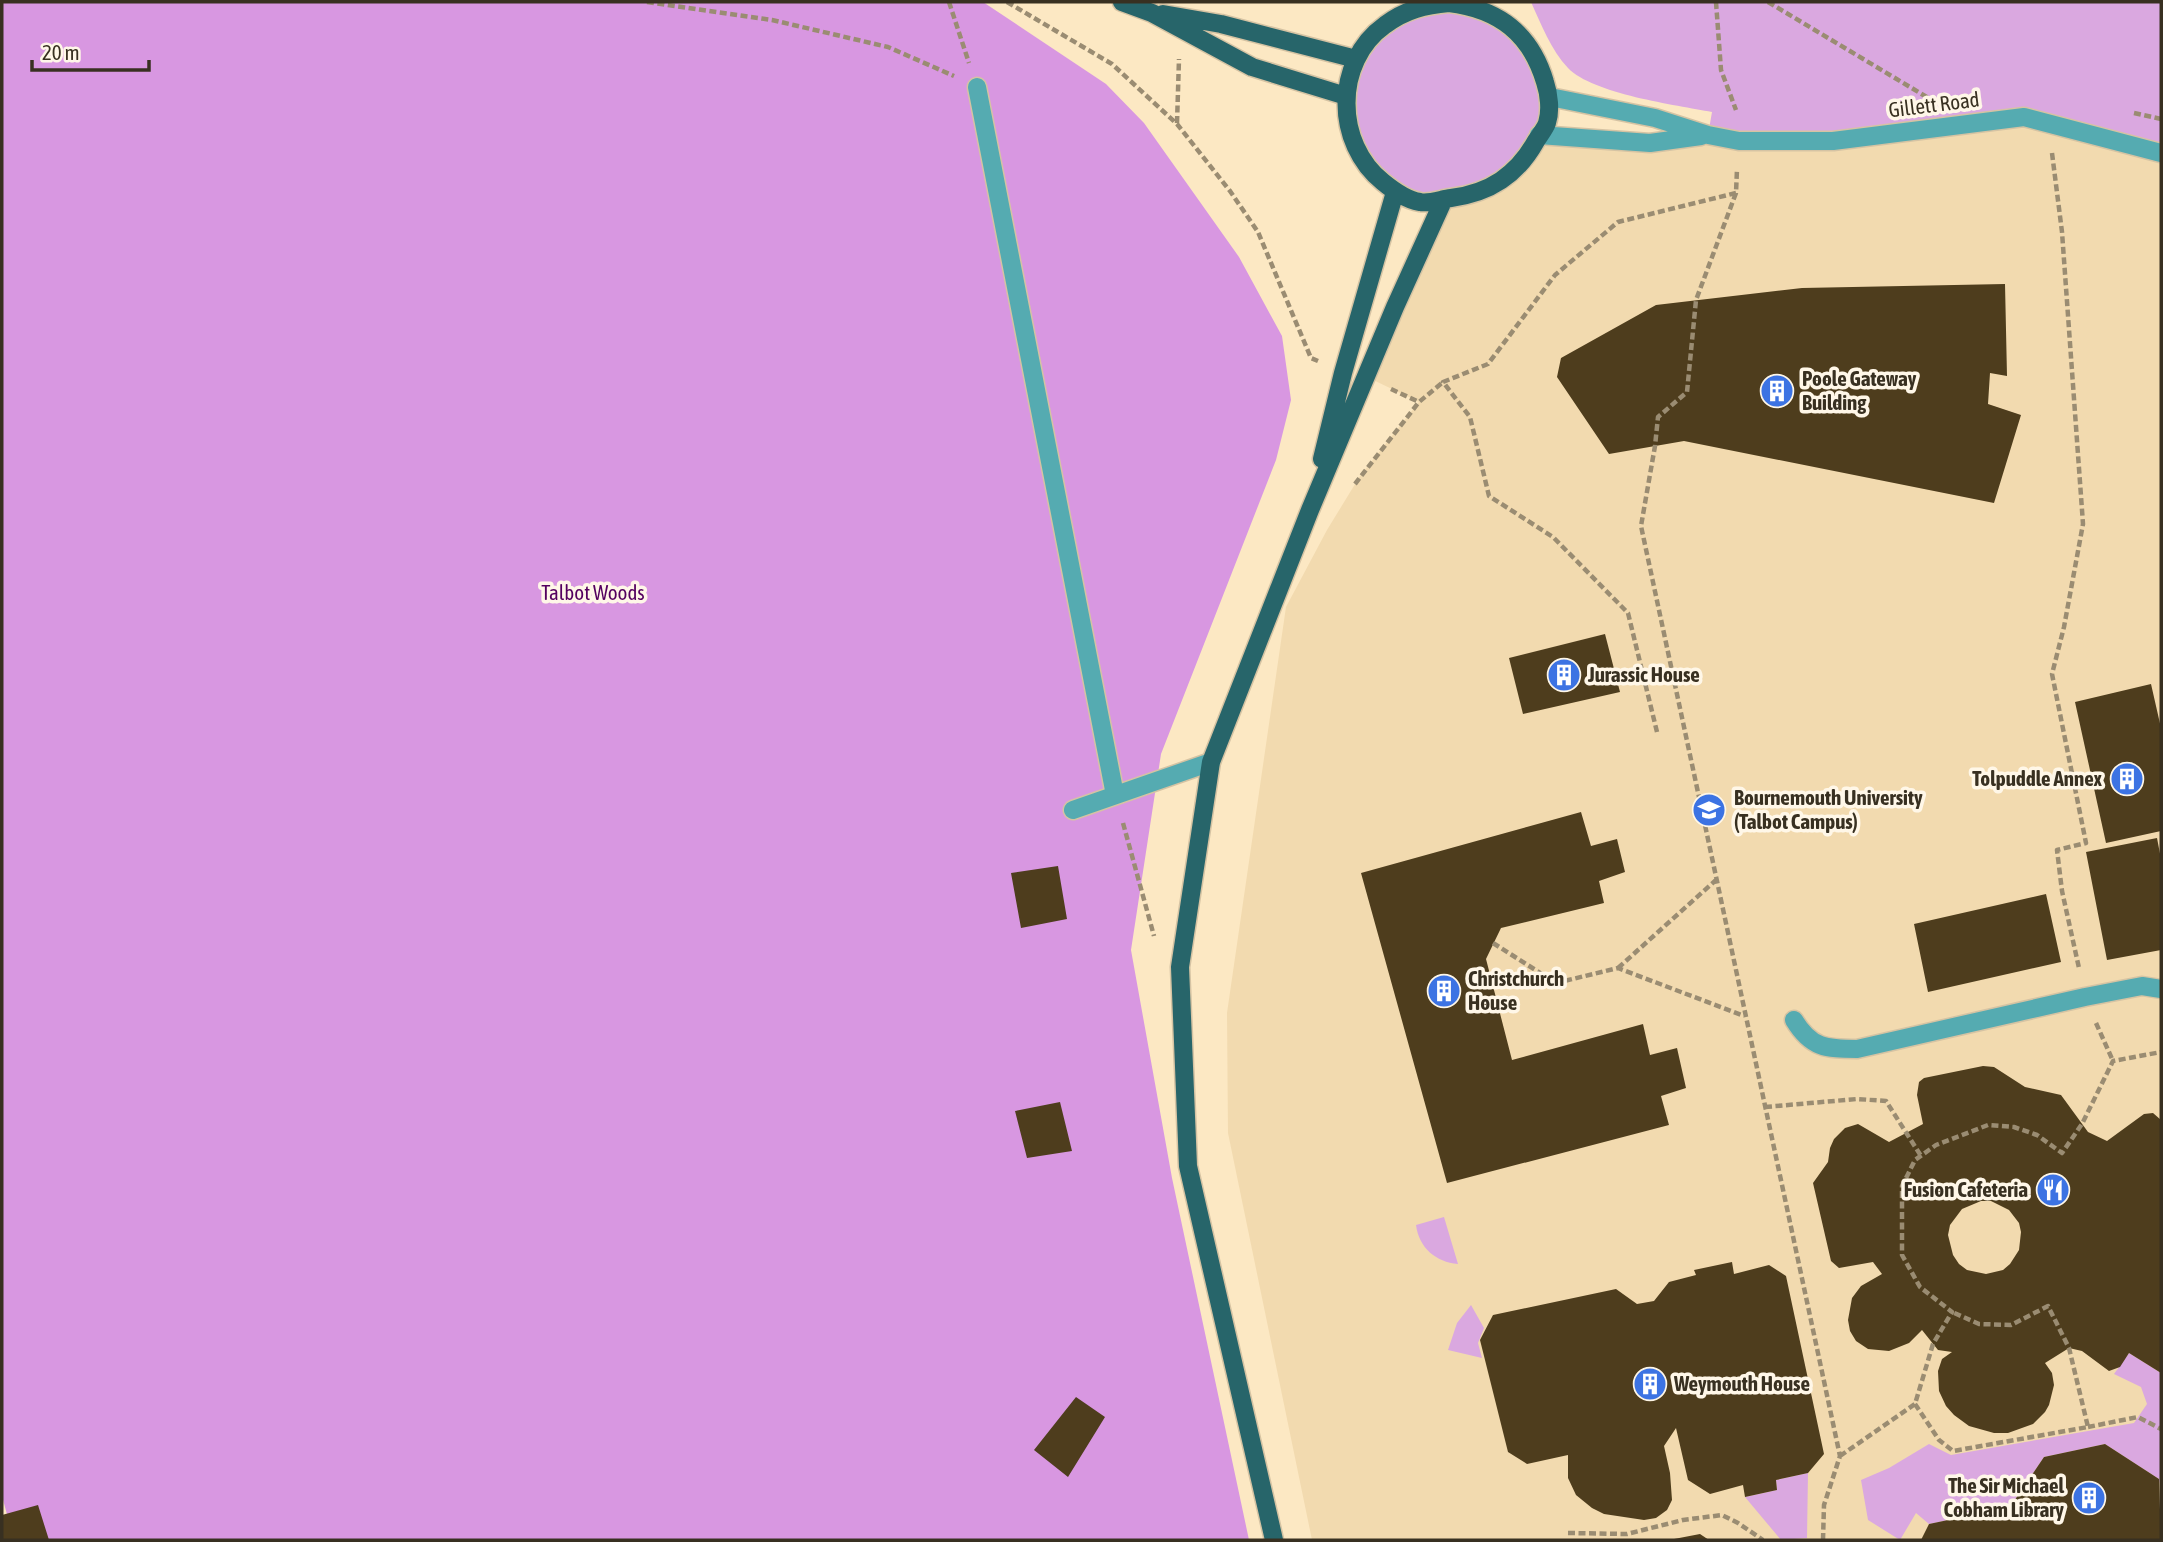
<svg xmlns="http://www.w3.org/2000/svg" width="2163" height="1542" font-family="'Asap Condensed',sans-serif">
<rect width="100%" height="100%" fill="#fce8c3"/>
<!-- built -->
<path fill="#f2daaf" d="M2024,117l137,36v1387h-849l-84,-407 -1,-120 59,-406 41,-77 33,-54 59,-74 -52,-25 77,-178 95,-64 111,8z"/>
<!-- green -->
<path fill="#daa8e0" d="M1531,2h630v151l-137,-36 -191,24 -125,-6 4,-23c-36,-7 -119,-18 -144,-44 -17,-18 -27,-44 -37,-66z
M1449,3l72,32 28,66 -23,58 -60,37 -71,-4 -22,-17 -27,-79 37,-70z
M1444,1217l14,47c-22,-2 -39,-16 -42,-39z
M1471,1305l13,23 -6,15 4,15 -34,-8 9,-27z
M2129,1353l32,20v116l-2,-10 -54,-35 -61,13 -34,50 -81,17 -13,-11 -16,27 -32,-20 -7,-40 28,-12 40,-24 22,11 183,-32 13,-19 -6,-17 -27,-13z
M1808,1473l-1,65 -26,2 -36,-43 32,-7 -1,-10z"/>
<!-- forest -->
<path fill="#d897e1" d="M2,2h981l123,82 38,39 95,134 43,79 9,64 -15,60 -115,294 -30,196 41,228 77,362h-1235l-12,-44z"/>
<!-- building -->
<path fill="#4e3d1d" fill-rule="evenodd" d="M2005,284l2,92 -17,-3 -2,31 33,11 -27,88 -310,-62 -75,13 -52,-77 4,-19 95,-53 146,-17z
M1605,634l15,58 -97,22 -14,-56z
M2151,684l10,44v103l-55,12 -31,-141z
M1581,812l10,34 26,-7 8,33 -26,9 5,22 -103,25 -15,31 26,101 131,-36 7,31 27,-7 9,40 -25,8 8,29 -222,58 -86,-310z
M2157,838l4,21v91l-54,10 -21,-108z
M1058,866l9,53 -46,9 -10,-55z
M2046,894l15,68 -133,30 -14,-68z
M1983,1066l11,1 31,20 36,8 27,37 19,9 37,-27 9,-1 8,7v253l-32,-20 -9,14 -11,4 -27,-20 -13,-3 -24,15 7,10 2,12 -5,20 -4,7 -12,12 -25,9h-14l-25,-7 -15,-11 -8,-9 -7,-15 -1,-20 4,-12 10,-7 -14,-2 -16,-20 -13,13 -20,8 -21,-2 -12,-8 -6,-10 -2,-11 4,-22 9,-12 21,-12 -9,-12 -34,6 -8,-7 -18,-78 15,-21 2,-14 4,-9 11,-11 13,-4 31,18 34,-18 -6,-29 2,-13 5,-4zM1981,1201h10l18,9 10,13 2,9 -2,18 -9,14 -7,6 -17,4 -19,-4 -8,-6 -6,-9 -5,-20 2,-10 12,-16z
M1060,1102l12,49 -45,7 -12,-47z
M1732,1262l2,12 35,-9 17,11 38,178 -16,19 -32,7 1,10 -32,7 -2,-12 -33,9 -22,-14 -12,-52 -12,18 6,27 2,27 -5,10 -11,8 -12,2 -40,-6 -12,-6 -16,-13 -8,-17v-23l-41,9 -19,-12 -28,-112 13,-25 123,-26 21,15 17,-3 15,-19 27,-7 -2,-5z
M1076,1397l29,20 -37,60 -34,-27z
M2105,1444l54,35 2,61h-240l8,-16 81,-17 34,-50z
M38,1505l11,35h-47v-25z
M1700,1534l9,6h-35v-1z"/>
<g fill="none" stroke-linecap="round" stroke-linejoin="round">
<defs>
<path id="minor" d="M977,87l138,708
M1550,97l105,21 53,17 31,6h94l191,-24 137,36
M1539,135l111,8 51,-7
M1073,810l138,-48
M1794,1020c17,28 32,29 63,29l228,-52 57,-11 19,3"/>
<path id="major" d="M1122,2l30,11 100,54 94,29
M1449,3c50,6 82,31 96,79 4,12 6,29 2,41 -2,6 -8,13 -11,18 -19,34 -46,52 -85,57 -9,1 -22,6 -31,4 -14,-2 -26,-11 -37,-20 -48,-38 -50,-120 2,-157 20,-15 40,-20 64,-22z
M1163,14l58,10 135,35
M1322,459l21,-86 52,-181
M1274,1540l-86,-374 -8,-199 31,-205 99,-252 85,-203 49,-108"/>
</defs>
<!-- minor casing -->
<use href="#minor" stroke="#d5c3a3" stroke-width="21"/>
<!-- major casing -->
<use href="#major" stroke="#d5c3a3" stroke-width="21"/>
<!-- path -->
<path stroke="#9a8c72" stroke-width="4.5" stroke-dasharray="7 3.5" stroke-linecap="butt" d="M647,2l125,18 116,27 66,29
M949,2l20,61
M1007,2l105,62 65,60 53,67 28,41 53,126 7,3
M1716,2l5,68 15,40
M1768,2l162,97
M2134,113l27,6
M1177,123l2,-64
M2052,153l10,79 21,292 -19,103 -12,47 34,169 -29,7 5,41 17,77
M1736,193l-40,107 -9,92 -29,25 -3,29 -14,80 199,930 -16,49 -1,35
M1391,389l28,13
M1355,484l64,-82 24,-20
M1657,732l-29,-119 -75,-76 -64,-41 -19,-79 -27,-35 45,-18 67,-89 63,-53 118,-29 1,-24
M1123,823l31,113
M1493,943l63,40 62,-15 126,48
M1618,968l98,-88
M2096,1023l17,38
M1765,1107l92,-8 29,2 35,55
M1915,1404l24,36 14,11 135,-24 -19,-79 -21,-42 -37,19 -32,-1 -27,-12
M2088,1427l50,-10 23,12
M1840,1456l75,-52 18,-60 19,-32 -32,-25 -18,-32v-69l13,-26 21,-15 52,-20 26,2 23,8 25,18 20,-29 31,-63 48,-9
M1568,1533l59,1 56,-14 39,-5 16,8 25,17"/>
<!-- minor -->
<use href="#minor" stroke="#55abb1" stroke-width="18"/>
<!-- major -->
<use href="#major" stroke="#27656a" stroke-width="18"/>
</g>
<!-- icons -->
<defs>
<symbol id="building-disc" viewBox="-11 -11 22 22"><circle r="9.5" fill="#3c73e3" stroke="#fff7e8"/><path d="M-4-6H4V6H1V3H-1V6H-4ZM-2.5-4.3h1.7v1.8h-1.7ZM.8-4.3h1.7v1.8H.8ZM-2.5-1h1.7V.8h-1.7ZM.8-1h1.7V.8H.8Z" fill="#fff"/></symbol>
<symbol id="university-disc" viewBox="-11 -11 22 22"><circle r="9.5" fill="#3c73e3" stroke="#fff7e8"/><path d="M0-5L7-2L0 1L-7-2ZM-4 1L0 2.5L4 1V4Q0 6-4 4Z" fill="#fff"/></symbol>
<symbol id="restaurant-disc" viewBox="-11 -11 22 22"><circle r="9.5" fill="#3c73e3" stroke="#fff7e8"/><path d="M-5-6h1v4h1v-4h1v4h1v-4h1v5L-1.5 .5V6h-2V.5L-5-1ZM5-6V6H3V1.5H1.5Q1.5-4 5-6Z" fill="#fff"/></symbol>
</defs>
<g fill-rule="evenodd">
<use href="#building-disc" x="1758" y="372" width="38" height="38"/>
<use href="#building-disc" x="1545" y="656" width="38" height="38"/>
<use href="#building-disc" x="2108" y="760" width="38" height="38"/>
<use href="#university-disc" x="1690" y="791" width="38" height="38"/>
<use href="#building-disc" x="1425" y="972" width="38" height="38"/>
<use href="#restaurant-disc" x="2034" y="1171" width="38" height="38"/>
<use href="#building-disc" x="1631" y="1365" width="38" height="38"/>
<use href="#building-disc" x="2070" y="1479" width="38" height="38"/>
</g>
<g text-anchor="middle" stroke-width="7" stroke-linejoin="round" paint-order="stroke">
<!-- street labels -->
<g font-size="21" fill="#383021" stroke="#fff7e8">
<text transform="translate(1934 105) rotate(-7)" y="7">Gillett Road</text>
</g>
<!-- poi labels -->
<g font-size="21" font-weight="bold" fill="#383021" stroke="#fff7e8" text-anchor="start">
<text x="1802" y="386">Poole Gateway<tspan x="1802" dy="24">Building</tspan></text>
<text x="1588" y="682">Jurassic House</text>
<text x="2102" y="786" text-anchor="end">Tolpuddle Annex</text>
<text x="1734" y="805">Bournemouth University<tspan x="1734" dy="24">(Talbot Campus)</tspan></text>
<text x="1468" y="986">Christchurch<tspan x="1468" dy="24">House</tspan></text>
<text x="2028" y="1197" text-anchor="end">Fusion Cafeteria</text>
<text x="1674" y="1391">Weymouth House</text>
<text x="2064" y="1493" text-anchor="end">The Sir Michael<tspan x="2064" dy="24">Cobham Library</tspan></text>
</g>
<!-- park labels -->
<g font-size="21" fill="#54005f" stroke="#fff7e8">
<text x="593" y="600">Talbot Woods</text>
</g>
</g>
<!-- border -->
<rect width="2163" height="1542" fill="none" stroke="#383021" stroke-width="7"/>
<!-- scale -->
<path d="M32 60v10h117v-10" fill="none" stroke="#383021" stroke-width="3.5"/>
<text x="42" y="60" font-size="21" fill="#383021" stroke="#fff7e8" stroke-width="5" paint-order="stroke">20 m</text>
</svg>
